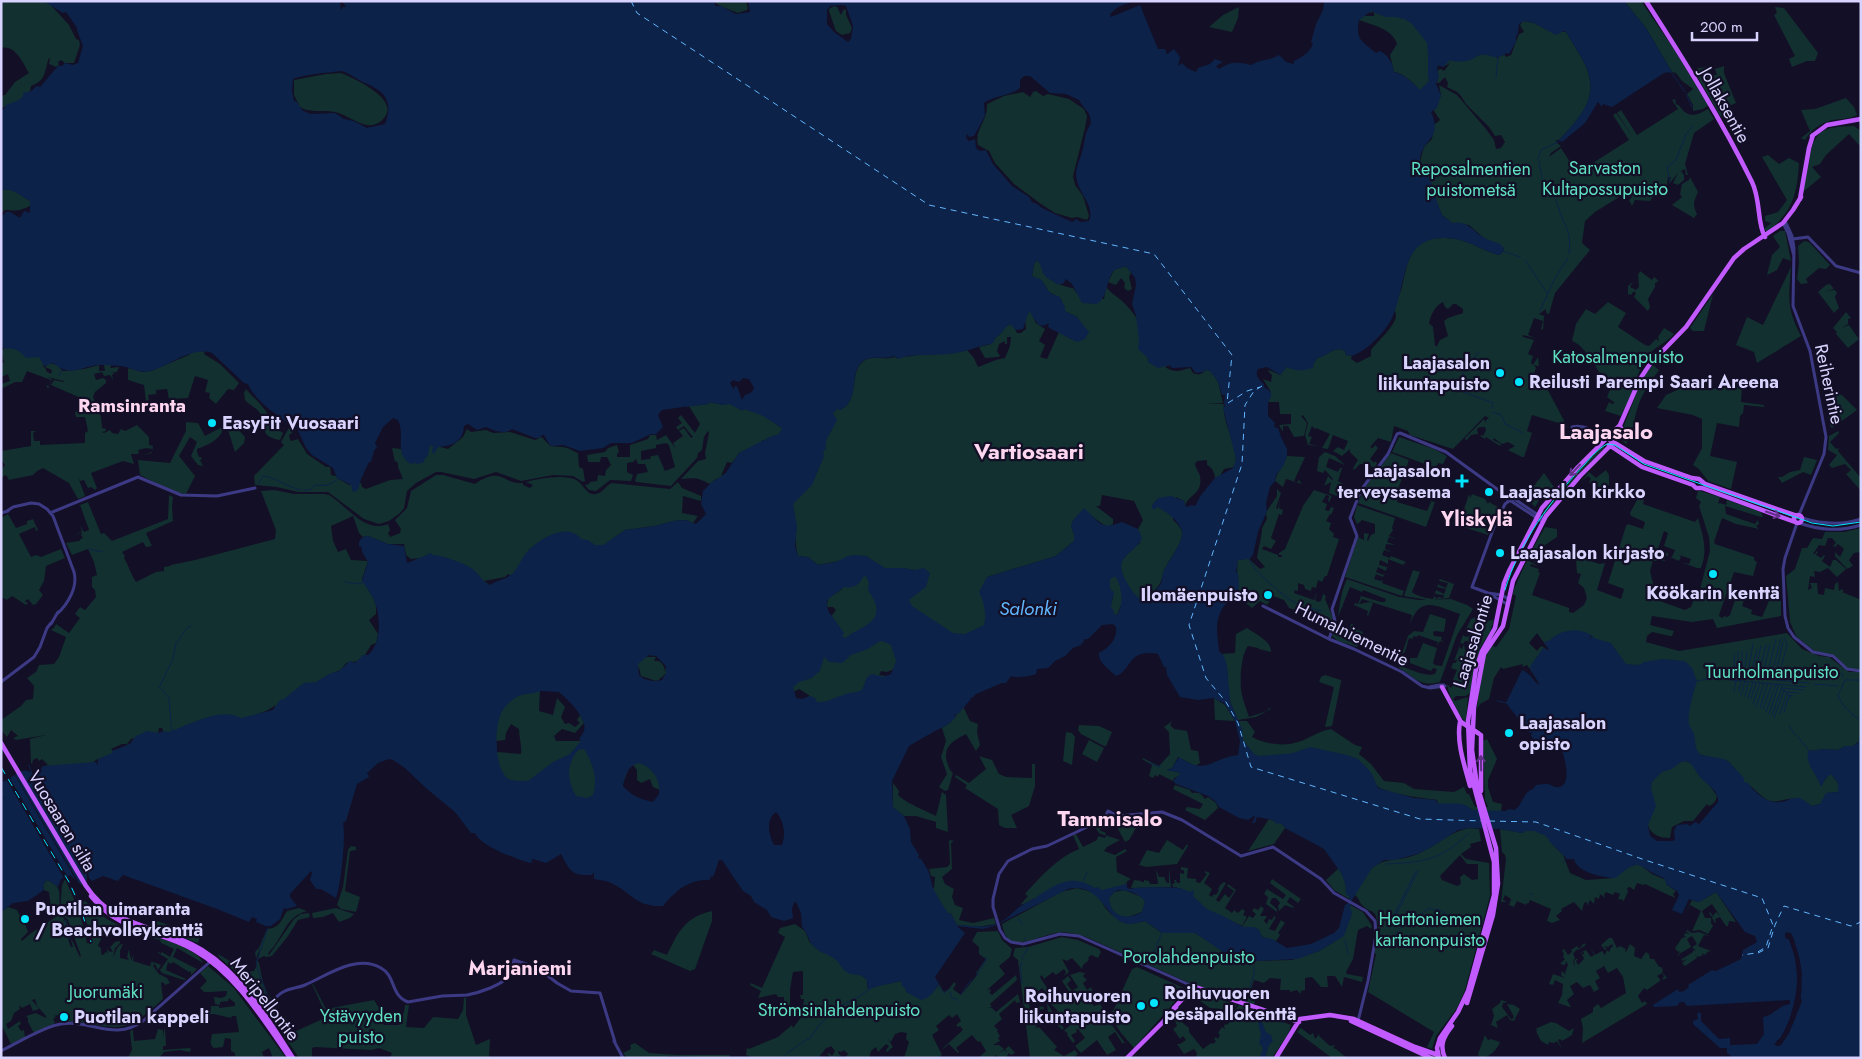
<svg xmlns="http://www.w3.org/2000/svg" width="1862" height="1059" font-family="Jost,sans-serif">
<rect width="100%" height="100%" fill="#130f26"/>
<!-- green -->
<path fill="#12302f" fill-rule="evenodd" d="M1,1h35l13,2 20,22 7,14 3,1 1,5 -6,18h-9l-4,-3 -3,2 1,3 -3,2 -7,-3 1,-5 -1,-1c-5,13 -2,22 -18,28l-1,5 -15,19h-14h2l3,-4 -5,2v-12l4,-1 10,-13 14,-9c-6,-10 -14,-29 -28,-25z
M713,1h33l2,7 -1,2 -9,3c-7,-3 -20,-7 -25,-12z
M1624,1h17l30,44 38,60 -6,4 -10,2v-6l-6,-11 6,-5 -11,-8 -6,-8 -4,-1 -26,-44z
M834,6l3,1 4,8 3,-6 2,1v5l6,13 -2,5 -8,2 -6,-4 -7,-20v-2z
M1239,7l-1,11 -6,14 -23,-5 14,-12z
M1775,7l9,1 34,45 -3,8h-8l-15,6 -3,-8 6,-3 -21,-41 3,-2z
M1392,8l35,25 4,47 -9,12c-8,-7 -17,-19 -28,-20l-4,-17 7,-11c-4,-15 -25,-19 -38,-24l3,-4h12v-4l-5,1 1,-2z
M1523,21l11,2 17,9h15c5,7 8,14 12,20 25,39 9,59 -19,88h-3l1,3 4,3 -10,7 -2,4 12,-9 16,25 52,-33 -16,-25 3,-2 17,24 -16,-24 4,-3 16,25 41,-26 -6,-9 3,-1 1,5c5,2 5,5 9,8 7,6 16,1 23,-3l6,10 -20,14 -9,31 3,11h-2l-1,-6 -4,2 3,4v5l-6,5 -5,-2 5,-10 -9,11 2,-7h-3l-1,8 -11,7 -6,9 -15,-1 -3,6 -3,-6 3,-3 -3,-6 -34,21 -10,9 -3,22 8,7 -35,43 -6,21 -3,-1v-4l-7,5 5,2 -1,14 -2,-1 2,-8 -9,-3 -6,17 7,3 -12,-3v2l11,3 -6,14 5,2 -2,7 2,2 5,-8 1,9 -5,-1 2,3 -3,9 10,4 25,47 -6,-4 -30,-9 -5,16 5,2 -8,24h-2l-14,-7 7,-4 -7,-4 -6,2 -8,-6 -1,2 8,4 -1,2 -14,-9 -1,2 -5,-3 1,-1 2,1 3,-6 -1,-3h-5l-3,2 1,5 -7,1 -5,6 -1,-3 19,-19 2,4v-3l3,-2 -4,-2 -32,33 -43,-14 -2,-4 -14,-5 -3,16 -13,-4 -8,9 3,1 2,-3 3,3 -8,11 4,4 1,-2 2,2 -3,6 -5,-5 -3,4 -3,-4h-3l-6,6 -1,-2 5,-8 -8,-8v-3l-8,7 -9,-5 5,-4 6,3 4,-9 -15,-6 -5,14 -6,-1 8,-14 -14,-6 -1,1 -3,-3 -4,10 4,1 -3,7 9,2 -10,-1 -3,-10 3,-12 -5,-8 -2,1 6,7 -3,13 -10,1 -6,-11h-5v6l-4,-7 12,-1v-10h-11l-1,-12h-11l3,-10 -8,-13 8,3 1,-7 -4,-4 1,-1 11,5 6,-8c12,4 25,2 31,-9 11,-1 16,-13 28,-7l1,4 6,1 -1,3 6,4 14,-7v-6c7,-9 19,-19 24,-30 2,-4 0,-7 0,-11 1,-8 5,-15 7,-22 7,-34 12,-54 54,-48 16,3 27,12 43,16l3,-2 2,-5 -20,-10 -15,-13 -17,-2 -10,-8 -22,-54 4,-14 8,-8 2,-14 6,-5 -6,-9 7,-16 -2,-10 18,10 29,34 8,11 2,9 5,-1 4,-6 -4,-7 -6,1 -6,-9 -23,-23 -5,-8 -4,-4 -10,-5 1,-4 -3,-6 -6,6h-2l1,-4v-9l3,-1 3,2 6,-8 -7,4 -4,-2 -1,2 -1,-4c16,-4 44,-18 60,-5l7,-4 2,3 5,-2 8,-21 5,-2 -4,-7zM1443,302l2,5 3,2 5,-5h3l7,5v4l-15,5 -4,3 4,15 -8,4 -3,6h-2l-2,-19 -4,-4c2,-9 6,-17 14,-21z
M1724,66v7l12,30 -7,3 4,5 -12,6 -27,-46 4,-3 10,-1 4,8h5l-2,-6z
M341,73c12,5 60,26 43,45 -4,5 -10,8 -17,7 -11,-2 -22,-11 -32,-13 -12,-3 -24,2 -35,-5l-6,-12v-15l32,-6z
M1036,91l7,5 5,-2 21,5 15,10 3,7 -2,12 -12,48 2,9 8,11 6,20 -2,4 -10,-3 -5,1 -17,-5 -14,-9 -27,-20 -19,-21 -6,-12 -11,-6c-4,-16 10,-23 9,-41l17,-8 19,-4 7,5 3,-5z
M1846,98l8,9 3,8c-5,3 -9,3 -15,4 -17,1 -28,7 -37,21l-4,-2 9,-7 -9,-21 14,-1z
M1854,126l7,5v16l-12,-13 -23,21 -6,9 -8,3 9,10 -18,15c2,-11 4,-21 6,-31 5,-32 14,-34 45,-35z
M1768,155l11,9 10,-6 10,5c-2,31 -6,49 -32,69l-3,-3 7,-6 -6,-2v-5l13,-4 9,-12 -25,-43z
M1690,177l8,15c-4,9 -6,13 -1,22l-3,4 -22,-13 10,-8 -2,-3 2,-10 7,-4z
M8,189l8,3 14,9 1,4c-10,6 -15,6 -26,5l-4,4v-24z
M1780,231h5l6,30 -8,-3 -6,12 -10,5 5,-20 8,-8 -7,-11z
M1804,241l5,1 21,23 -4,4 -7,-1 -13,11 2,4 -7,1 -4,-5 2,-16 -1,-17z
M1037,260c5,4 5,9 8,14 5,8 20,13 28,14l7,9 24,2 2,-12c5,6 9,8 15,13 19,17 26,36 27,62l3,1 18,-8 2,12 -1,-2 -5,2c9,6 15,4 25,1l3,5c7,3 8,1 13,-3l5,1 7,11 5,21h-18l19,1c-3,20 18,46 10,63l-10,2 -4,7 -5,2c-1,-6 -2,-10 -8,-13v-5l-10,1 -2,3c1,5 4,8 5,12 3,19 -11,17 -15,30l-1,-5 -8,-4 -3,23c4,3 8,8 9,12 1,12 -14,28 -18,39 -2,4 -2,11 -5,14 -9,13 -24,15 -37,18l-5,12 -3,-1 -4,-7 3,-9 -4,-14 2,-13c11,-8 17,-20 29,-28l-2,-14 5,-9 -9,-19 -32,-6 -2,11h-4l17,13v5l-6,3 -17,-12 -19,11 3,9v6l-18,15 -69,21 -1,51 -87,27 -5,14 -7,3 -6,-1 -2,4 7,1 -17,16 -49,12 -17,-5 7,-3 -11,-7 -6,3 2,4 -12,-17 53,-69 -3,-3h-6l1,-9 13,-8 8,-10 32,-11 33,1 -11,-2h-19l-18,-12 -48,9 -10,-8 -10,-1c-5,-17 0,-31 -5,-49l-2,-2 27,-34 4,-54 15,-9 4,2c2,-2 7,-5 8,-8 8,-12 2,-34 16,-42 8,-4 21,0 30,-3l3,2 4,-3c6,2 13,-1 19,-2 16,0 30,0 46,-4l7,8 4,9 18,-7 9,-2 5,-12 1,-9h-4v7h-2v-3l-6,3 -2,7 3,5 -2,1 -13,1 -6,-11 12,-3c4,-6 13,-17 19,-20l4,3 3,6h4l5,-4 -1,-9 4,-9 2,1 5,11 9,6 -6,12 6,4 -5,12 7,2 12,-27 12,7 12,-13 -6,-9 -12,-6 -4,-12 -13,-8 -3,-6 -13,-9 2,-12z
M1126,266l5,7 -2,4 3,12 -4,2 -4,-3 1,-5 -4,-5 -5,7 -8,-3 6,-12z
M1791,267c-2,31 -5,40 10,69l-44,27 -3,-11 -18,-7 11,-28 16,8z
M1640,271l12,9 2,-3 5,4 -4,2v4l-7,12 2,8 -2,4 -14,-14 2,-4 -2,-2 -3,4 -3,-1v-8l5,-4 -3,5 6,3 3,-3 -1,-12z
M1830,284l4,5 -8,2 9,-1 2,3 -2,4 4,11 -5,5 -16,-21 8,-7z
M1713,294l-9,37h-11l-3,-3z
M1608,302l18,11 -8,14 27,18 4,1 7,-7 3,2 -1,-4 6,-9 10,6c-7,9 -19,12 -26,22 -9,14 -15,29 -18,43 -1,2 -8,14 -9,17l-16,-5 4,-9 3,2 3,-1 -8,-6 3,-7c-9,-13 -23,-44 -38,-49l4,-17 10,-15 9,5z
M1846,312l5,6 -3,1v5l-6,4 7,-3 10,14 -11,9 -12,-14 1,-2 -4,-4z
M2,342l45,15 -4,9 3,3v2l5,3 1,-4 -7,-3 4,-4 8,2 6,6 21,-2 15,-4v6h6l-1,-6 8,-1 -2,4 9,-1 -2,5h-6l4,1 -3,2 1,5 -3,-5 -6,1 -2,-4 -8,2 2,6 7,-2 3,2v3l-11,9 -2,5 8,20 1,11 4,1v2l-4,1 2,1 6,-3 2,3 6,1 3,-5 4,2 12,-6 12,12v8l4,1 -1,7 -9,2 9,-3 1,-3c-7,-1 -8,-1 -15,1l1,3 -2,1h-6l3,10 -11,-3 -32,12 6,15 -2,2 -4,-3 -3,1 -4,-8 -4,1 -2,-4 7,19 -7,3 -9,-16 -26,-15 -6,3 -4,4 -24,5 -3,-5 -4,2 -1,-7 4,-5 -4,-6v-8l30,-5v-15h5l-3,2 1,8h6v4l45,-2v-10l3,-2 -3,-14h-9l-1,-5 10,-3 -2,-10 -32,-14 3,-5 10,2v-1l-17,-4 5,2 -6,15 2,-5 -2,-4 3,1 2,-6 -24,-9 -5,11h-7l-14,7v-5l9,-3 -2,-7 -7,3v-13l3,-2 -3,-11 3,-2z
M205,351l-1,3 16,10 19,19 -5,7 -6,-1 -12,15 -7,-6 1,-5 -5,-1 3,-12 -13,-4 -7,22 -19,1 -2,-10 -11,1v4l-8,1 1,5 -3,1 -2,-16 -16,-5v-12l14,4 9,-1 38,-16 3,-3z
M1653,365l6,5c-10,13 -19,27 -23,43 -3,11 -4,22 -10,31l-6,-6 1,-5 21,-54z
M1699,380l7,10 36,-6 -1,18 23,3v2l-20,-2 -1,8 -3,3 -1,11 -22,-4 -7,33 27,6 -6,27 -23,-8 -9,-12 -6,-4 9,-17v-29l-9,-4 -36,-7 9,-13z
M246,389c9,11 24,21 24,35l13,9 -3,7c-24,-4 -12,-17 -20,-27 -3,-5 -11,-8 -15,-13l-1,-7z
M1838,393l5,3 14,14 -25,18 -2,-2 -5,-26 9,-2z
M709,402l14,3 6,-2 12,7c13,-5 28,8 39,17h2l3,6 -24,8 2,1 -24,11 -7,10 -5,-1 -6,14 5,-3 1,2 -11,4 -6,5c-14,-7 -14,-6 -29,-5l17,-18 8,-2 -1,-6 4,-20 -1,-2 -4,6 -2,13 -4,3 -1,5 -26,28 -35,-4 -1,-1 2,-7 11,-2 -3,-8h-7l-2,-5 -3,3 -6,1v9l6,3 -2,6 -21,-1 -14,11 -7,-1 -4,-5 4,-1 1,-2 7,-1 1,-6 7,1 1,-6 5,-5 -4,-8h-6l-1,5h-12l-1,-7 18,-3 3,-4 9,-3 2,7 -2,2v3h13v-12l18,-6 2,-4h6l1,5 9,-5 10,14 -3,-6 10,-7 -4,-5 5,-3 7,10 2,-1 -9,-11 -6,4 -2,-3 6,-4 -4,-5 3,-3 14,18 5,-9 -11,-18 20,-2zM666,443l3,2 6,22 -10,4 -7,-16 -7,1 -1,3 -9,1v-9l15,-3v-3z
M186,422l12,1 7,13 19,-10c-2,13 -16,19 -27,23v3l2,5h2l1,2 -2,1 3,6 -5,-1 -7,-9 6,-14 -7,-5 -11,19 16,20 -9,18 -10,-1 -36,-18 -2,-15 32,3 16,-32z
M290,426l5,1v4l-6,4 1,5 2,1 6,-2 9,15 19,13h4l1,8 5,1 1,2 12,7 12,-2 1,4 4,2 24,-9 13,-1 -5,-12v-4l-2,-2 -1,1 -3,-14 9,1 28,-5 19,5 15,-12 4,-8 4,3 15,-2 7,3 17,-1 25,8 7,-3c9,11 8,9 20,10 5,0 11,4 16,6l1,14 4,2 2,12 -2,1 -10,-6 -20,-1 -32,6 -25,-9 -22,7 -33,-7h-5l-20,11 -9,8 -3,17 -4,5 -11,8 -10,3 -15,-5 -36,-27h-30l-21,-5 -22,-2 -1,-9 30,-31 -3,-3z
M233,427h3l9,10 -1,6 -9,9 -7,-22z
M1838,431l1,2 -9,9 6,7 3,-1 -1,3 23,27v13l-15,-17 5,-4 -6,-6 -13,4 -3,-3 8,-10 -9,-5 1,-14z
M1399,437l35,12 13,7 -4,8 -5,-1 -2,5 -44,-16z
M1602,445l3,3 -22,22 -37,45 -4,-2 29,-36z
M1325,452l10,4 10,9 -16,-7 -3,9 12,5 2,-4h2l-4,13 5,3 -4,13 -10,-4 2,-11 -7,4 4,-10 4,4 1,-1 -8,-9 -2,3 -6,-2 2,-14z
M1391,453l18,7 -4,11h-5l1,1 -1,3 3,1 -5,13 8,3 -6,1 -3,9 30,9 4,-9 -1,-1 5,1 -9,25 -68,-24 6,-14z
M1287,456l18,1 -11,24 3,1 2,-2 3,4 -16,-5 -3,8 -8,-6c2,-8 8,-17 12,-25z
M1804,457l13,3 -6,15 -8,-3 -21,11 -4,-6h4l8,-5 10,-2z
M1606,470l3,5v10l-9,8 -11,-11 2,-3 -3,-3 -6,5 7,-9 7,6z
M1544,473l10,14 -8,8 -5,2 -6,10c-13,-11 1,-23 9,-34z
M436,475h7l32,9c27,-19 28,1 48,-1v2l7,3 3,-3 -7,-3c16,-4 33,-7 48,-3 9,3 12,17 22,15 7,-1 10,-9 16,-11l58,6 8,-7 4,6 19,8v5l-18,-5 -1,17 16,3 -5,7 -7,-3 -13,1 -18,5 -30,4 -19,14 -95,32 -3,-2 -3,3 -21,4 6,4 -79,-23 8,-4 -8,1 -5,-4 -2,-11h-16l-20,-8 -5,1 -4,-4 -6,-17 -22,10 2,15 5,11 8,-3 5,11 17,1 -6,18 12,20 2,7v8l-7,6 9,14 -2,9 -5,2 -6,10h-2l-4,6 -13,2 -5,7 -6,2 -61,38 1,-5c-14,15 -87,24 -111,29l-2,-6h-3l-1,5h2l-32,16 -2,-4 4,-1 4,-6 -3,1 -4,5h-5l-11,5 2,2 9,-4 -22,15 -3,-3 -6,5 -50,3 7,-2 -6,-6 -3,2 -2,-3 -4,2 -1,4 -1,-1 -1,-24 16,-4 -30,5 -3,-2 5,-2 -7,-6 -4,7 -6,-7v-10l20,-14 5,-6 7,-1 1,-13 -7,-8 9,-6 3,-7 15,-1 5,-7 7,-20 -15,-7 3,-2 2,-4 13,9 11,-15 -5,-4 5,-7 5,3 11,-13 -1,-7 -3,-3v-10l5,-2 -3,-13 -6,-13 -16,6 -6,-12 13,-2 4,-4 -2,-1 1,-4 -8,4 8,-5 -2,-6 4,7 5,-2 -9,-25 8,-3 13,32 3,-1 8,8 56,-22 1,-24 4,2 -1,10 1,14 -27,12 6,13 -6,1 -3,-5 -21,10 3,4 -1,2c5,8 6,15 12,24l20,-10 8,-1v-4l6,-1 1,-1 24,-5 80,-21 1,-9 -15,-39 13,-1 20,4h30l5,1c18,11 36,39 59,29l2,6 -2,3 2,4 10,-4 1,-4 -6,-9 12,-12 4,-17z
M1277,489l4,4 -5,15 2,1 2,-10 -1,9 4,2 -1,5 -3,-1 -8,24 5,3 -5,8 -7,-3 -2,3 16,6v2h4v-2h-3v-2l6,-4 18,-43 11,-16 18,6 -3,6 -1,-1 1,-5 -3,-1 -4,7 5,2 -2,6 4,1 2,-4 3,1 -3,7 -1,-1 -4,7 5,2 -2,6 5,5 -1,3 6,2 -12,37h-2l-3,6 -4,-2 -2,8 -4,-1 -1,4 -6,-2 -1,-4 -6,-2v8l-3,-1 -1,3 20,7 3,-8 -2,8 3,2 3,-1 2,-7 3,2 -1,3 8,19 -5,15 1,-9 -17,-6 -3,-4 -20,-6 -5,-8 -11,-4 -6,9 -7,-4 -8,7 -16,-13c5,-12 -1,-22 2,-35l6,-1 2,-2h5l-2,2 11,10 5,-2 -8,-9c1,-9 5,-21 5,-30l5,-9 -1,-5 1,-3 10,-15z
M1698,491h2l20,6 -2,7 2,-1 6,2 1,-5 34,12 2,5h-2l-36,-11 1,8 29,10 3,-4 1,4 -3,2 3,3 -23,-5 -14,-6 -8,24 1,2 39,13v3l3,2 -4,14 -19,-4 -15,43 1,2 3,1 1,-2 3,1 3,-2 6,-18 8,-2h2l-4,11 10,4 -1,4 11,3 7,-16h12v15l-64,12 -4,-9 -21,3 -40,-6 -2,9 24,6 -2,5h-2l-18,-4 -5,4 -1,6 33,9 108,-18 15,16 17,7 10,1 20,15h12v72l-3,-2 -5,4h-8l-7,4 -13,-1 -16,2c-1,16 7,21 12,35l7,-11 3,-1 7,9v5l2,2 -3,2 -9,1 -8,11 -8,2c-6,-3 -11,-7 -19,-7 -8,-1 -14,4 -23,2 -11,-4 -17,-16 -26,-19l-15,-20 -31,-8 -61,-83 -47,-29 2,-7 -45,12 -10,-14 -8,10 8,8 4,-5 4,2 -13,24 -5,-7 -5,2 1,-3 -20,5 -2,-2 -7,11 -5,21 -9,5 -3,5c3,-20 1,-46 15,-63l4,1 13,-18 7,-33 -3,-2 1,-5 13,-29 11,6 -7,-2 -1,2 9,3 -1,3 2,1 -8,22 37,13v4l4,1 11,-8 3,-7 -3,-10 -6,-5 3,-9 -4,-1 -1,-13 7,1 1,-2 16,5 5,-1 -8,27 24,9 3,-10 -16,-6 18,-57 2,-2 15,5 2,-7 -14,-6 -1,-3 8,-15 6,2 -1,4 52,18 3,-4c5,18 10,32 3,50h-4l-16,-6 8,2 2,-5 -12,-4 2,2 -2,4 -9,-4h2l3,-7 -11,-4 4,-13 -4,-2 -6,18 1,2 9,2v3l-6,-2 3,7h-12l-3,10 7,29 28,10 6,-3 6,-17 15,6 -12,-7 10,-38 -1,-14 -10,-31 2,-4 -5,-4z
M1469,494l1,4 2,-4 13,5 3,5 1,-2 9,5 -10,28 -50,-16 21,6z
M1357,505l38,13 -3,10 1,2 -4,6 8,3 -8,-2 -2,5 8,3 -9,-1 -1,5 7,3 -8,-2 -2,5 8,3 1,-2 15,6 -3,3 -15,-6v5l-8,-4 -1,5 8,2 -1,4 -8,-4 -2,5 7,3 2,-2 -2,4 -7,-3 -2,5 7,2 2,-1 -1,3 22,8 -2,5 -57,-19 13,-40 6,3v-7l5,1 -2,6 1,1 3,-6 4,-2v-9l-13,-4 -2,2 -3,2 -3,-7z
M8,514l8,14 11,-4v-3l6,-2 5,11 -2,1 -1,-4 -16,7 12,23 5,-2 5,2 20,-8 4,9 -19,8 -2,15 -5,9 4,5 -7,9 -3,1 -5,-6 -3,2 3,2 -2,2 -14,-9 -5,4 -4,-2 -2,1v-81z
M1545,527l12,2v8l-12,8 -7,10h-3l1,8 -8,-6z
M1861,528v24l-7,1 -5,7 4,6 -6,3 -12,-13v-4l5,5 4,-8 -6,-5 -3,3 -2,-1 3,-3 -4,-5h-4l-3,8 -6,-1 -6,9h2l2,-3 1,1 -2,3 5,3 3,-3 1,1 -3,5 8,6 3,-7h3l10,9 -9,8 -9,-9 -8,4 -6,-1 1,6 -5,-1 -2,14 4,-2 -2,-5h7l1,11 6,1 1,-7 9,2 1,-6 3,-2 1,9 3,-2 2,2 -2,1 17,7 2,-1v72l-13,-2 -18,-14 -13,-1 -21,-17 -6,-14 -4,-46 9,-7 7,-21h5l6,-10 9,1 3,-7h19z
M1413,570l7,2 -8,20c5,4 13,6 21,7l1,-3 3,3 1,-2 5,1 1,-3 -9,-1 1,-4 8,4 2,-5 -9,-2 2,-4v2l7,3 2,-5 -9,-2 1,-2 14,5 -5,14 -21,2 -24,-4z
M1347,579l52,18 20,3 32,-1 16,6 6,4 -16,26 -17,47c-20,6 -25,-5 -41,-14l3,-13 1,2 -3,5 4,2 -1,3c9,3 23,10 32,7l2,-5 -4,-1 -2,3 -21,-8v-5h7l6,-15 14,5 -4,15 2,2 7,1 18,-52c-23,-7 -39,-20 -50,10l2,-9 -50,-16 -3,5 11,-2 3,1 -5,13 -1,-1 1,-4 -14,-6 1,-2 3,1 3,-8 20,6h4l1,-3 -23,-9 -1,2 -12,-5 -12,30c2,-13 3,-26 9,-38z
M1430,614l16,5 -2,13 -9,-1 -2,1 1,4 8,1 -1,3 3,2 -4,-1 -3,5 1,-4 -20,-7 -1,2 -3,-1 -2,3 -3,-1 -4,14 -3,2 6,-18 6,-5 9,1z
M1476,617l10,4 8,-1 -4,12 -10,16 -10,45 -4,3h-10l-3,3 2,2 13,-4 -2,25c-6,-4 -19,-30 -19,-38l4,4 2,-3 -1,-3 5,-12 -6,-2 2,-5h3l1,-4 -3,2 6,-16v3l2,1 2,-5 1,6 3,2 1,-2 -2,-2v-3h2l-1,-4h-3l-2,3 -3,-1 3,-8 3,2 4,-1v-7h-4l5,-10z
M1351,624h2l-1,4 11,4 -6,15 -19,-6 -6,-5 3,-7v2l14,3z
M1247,628c8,6 25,13 24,24l-12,-3 -1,-1 -10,-2c-7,9 -8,31 -7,43 1,9 5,19 8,28l18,-6 2,-3 2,1 -15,8 -18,3c-3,-7 -7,-15 -9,-23 -3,-15 2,-30 -8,-43l14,-1 1,-19z
M638,643l18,13 -7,-1 -3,2h10l-2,4h5c5,4 5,5 6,11l1,-6 -7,-9 19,-2 -14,24 1,-6 -3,5 -1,-1 -1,2 -4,2 -15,-5 -2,-8 -20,-15z
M1325,675l16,5v2l-9,44 -7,1 9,-40 -15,-5 2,-5z
M540,689l-1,22 14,4 4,-17 8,9 -4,10 4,7 4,-1 6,4 5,-4 -3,-3 3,-5 4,8 -9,10 -13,-4 -8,7 2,5h25l48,27 -7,18 8,8 6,3 -16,13c-38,-10 -75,-23 -113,-30l-23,-32 15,-41 24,-15zM511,724l8,5c0,9 3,16 2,25l-24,-2 -1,-11 9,-1 1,-7z
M1214,698l11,7 10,16 -20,-1z
M963,706l7,15 8,3 -1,8 3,13 -4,6 -10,-17c-12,6 -24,13 -19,28 2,5 2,8 6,11l-5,17 -3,1 -6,-4 8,-13 -6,-17 5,-16 -4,-13 9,-6z
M1172,721l-2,4 4,4 13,2 4,19 7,1 2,12 -5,3 -17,-9 -6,11 -5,2 14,3v2l-7,3 -1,3 -14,-7 -1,3 -3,-2 -2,3 -4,-2 3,-11 -10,-6 1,-1 16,8 11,-12 -1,-22 -5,-5z
M1239,721h8l8,11 -3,5c12,7 32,10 46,5 11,-3 20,-11 33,-13l24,16 7,2 -3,7 12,10 13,17 20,2 10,6 40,3 10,-5 3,7h2l6,13h13l-3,-7 -2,-59 4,-2 10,20 -9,21v7l5,15 9,2 -1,7h6l1,-2 4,4 -40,-3 -9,-4 -25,-2 -1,-4c-14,-2 -52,-6 -61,-15l-118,-22 -15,-23z
M1079,725l20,1 13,6 -6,14h-2l-23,-12 -3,-4z
M1066,732l6,1 3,4 -3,28 -9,-4z
M1089,740l15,8 -7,14 -15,-8z
M979,756l13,4 7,14 7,3 26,1v-14h3v22l-6,20 -18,9 6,13h-12l-6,-3 -1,-16 -33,-21 2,-3 -12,-8 1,-2 13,8 17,-14z
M1681,759l14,6 22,31c-1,5 -3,8 -8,10l-2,-2 -14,17h-9l-12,6 -2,11c-10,0 -19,-3 -22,-13l-5,-48z
M629,760l61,13h5l5,7 1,5 -3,2c-5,-1 -8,-4 -9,-9l4,-1 -3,-4 -6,2 1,5 -26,14 1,-4 -7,-3 -3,-8 -9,4 -4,-3v-10z
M893,783l6,8 -1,4c6,7 28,16 38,21l6,-24 4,3 2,37 -12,-4v-6l-20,-6h-12l-6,-4 -5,-5z
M1175,785l15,5 2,3c7,-1 9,0 13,6l3,-2 8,6 2,5 -13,12 -20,-10 2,-3 13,2 3,-5 -30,-15z
M1150,816v5h-10l-11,19 -4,2 -8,-15 5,-10z
M1269,819l13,5 3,4 -11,16 -26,7z
M1102,823l4,3 -7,4 7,3 -1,2 15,5 -13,7 -3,4 11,4 10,-6 2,2 -11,6 1,15 14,7 -5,3 1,2 -24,8 -21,-8 -49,15 -7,4 -6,2 8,-9 -3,-2c16,-18 32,-36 54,-45l-6,-14 3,-1 7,13 14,-7 1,-4 7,2 1,-2 -7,-3 -4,-6z
M1469,828l10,1 2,12 -11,3 1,3 -10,7 5,5 23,4 1,33 -25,94 -8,18 -21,28 -4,13 -5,-2 7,-15 -66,-40 8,-38 -2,-1 4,-20 3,-4 -3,-1c-2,-22 -5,-12 -16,-23 -3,-3 -3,-7 -7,-10 4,-9 10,-20 17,-27 11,-10 24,-7 37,-11 22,-6 38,-25 60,-29zM1460,855l7,9h11v15l-6,1 -8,-6 -4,3 1,7 -4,2 -15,-6 -2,-4z
M1500,829l22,4 4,-3 16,-1 10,15 11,11 7,18 16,7 28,-2 14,-11 11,-3 13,10 14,6 1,5 9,6 -3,3 2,4 -30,-14 -2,1 -6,-2 -3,7 -4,-3 -3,1 1,4 -5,10v-2l-5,-1 2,-5 -5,-2 -2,3 -7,-3 -2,3 1,3 -5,-4 -1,5 -4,-2 -1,7 -4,-4 -3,6v-4l-3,1 -2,8 -8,-9 -13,7 1,2 -6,5 4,4 -8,3 -5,-2 4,-12 -21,-9 -2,4 -2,-1v2l-9,-4 -3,6 -5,-2 2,-6 -6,-4 -2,5 4,2h-6l5,-43 -1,-4 -3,-3z
M949,840l5,1 -3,2 1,26 -10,8 3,7 9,5 -2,8 3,8 8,3 -4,12 14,3 21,-5 2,6 -19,3 -19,-2 -2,-1 -5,-10 -7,-2 -12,-25 2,1 1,-11 -4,-1 -2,-7 18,-2 3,-3z
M1167,840l16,10 4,-6 1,2 -11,18 -31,3 -7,-2 8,-15 12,3z
M351,846l5,1v3l-6,1 -5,40 15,6 -4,15 -15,-3 -4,-4 6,-18 5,-37z
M1340,851l10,46 -1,2 -15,-9 -8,-10 12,-11 -7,-12z
M1169,867l2,20 -40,1 3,-8 7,1v1h3v-2l5,1 1,3h8l-2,-15 3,8h5l3,6h2z
M1181,867l7,1 -1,10 9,1v3l4,1 7,-9 -2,-1v-2l5,2 -6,10 8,6 -3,6 3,2 2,-3 2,1 3,-5 -1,-1 2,-4 4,-3 2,1 -10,17 3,2 6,-8 4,4 5,-7 -7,-5 1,-2 8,6 -11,18 7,5 2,-3 4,3 4,-4 3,2 -2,4 4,2 -5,9c-12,-6 -22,-10 -33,-15 -15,-8 -17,-22 -36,-24l-1,-3 3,-1 -1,-3h2l1,3h3v-10l4,1v-4h-3z
M65,879l14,31 8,33 4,1 2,-2 -13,-40 5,-1 22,18 29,15 -9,-2v-2c-14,-3 -25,2 -29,16l3,2v6l3,1 1,-3 3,1 -1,-2v-4l1,4 5,1 -3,-5 5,-5 5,-1v2l-5,5 -2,10 5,-12 1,2v-3l4,-1 -3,7v7l9,2 -2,-3 2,-8 1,7 2,1h-3l2,1v3l3,-7 -1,7 16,5h3l-2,-1 2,-4 2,3v-2l7,3 -3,5 -3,-6 -2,2 6,8 8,4 3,5 -5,2 -2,-3 -2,1 2,16c-34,31 -37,32 -83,23l-2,-8 -5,1 1,7 -12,-1 -1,-1 6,-1 -2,-5h4l-4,-1 -11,3 2,1 -3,2 2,4 -21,10 -6,-11v-4l-2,-2 10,-3 10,5v-2l-9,-10 -2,-7 -3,1 7,9 -6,2 -3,-7 -8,4 -3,-3 1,4 -6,4 -3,8 -5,3 2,5 12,-8 1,3 -3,2 3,5 3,-1 1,7 -14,7 -10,-20v-112l7,-5 9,3 4,8 4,-3 4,6 -4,3 3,8 -7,7 1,2 8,-7 30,-20 5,5 -3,2 4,-1 6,18 -4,1 3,8h2l-2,-7h1l8,17 1,-1 -13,-36 -8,-8 2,-27z
M1272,879l29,20 -3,4 -8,-6 -3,5 7,5 -1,1 -8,-3 -6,6 -1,-5 2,-3 -4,-5h-4l-2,5 7,6v3l-11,-8 2,-7 -4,-3 3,-5 16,10 3,-4 -16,-12z
M47,880c17,8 11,12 13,29l-2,2 -7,-4 -2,-15 -5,-2 -1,-5z
M1077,888c7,2 14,3 21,8 3,3 4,6 6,10 11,15 23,19 41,15l17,12h33l48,31 11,-1 2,-2 36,-1 27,-9 15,-9 16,-37 13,7 9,14 -1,3 -4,-3 -9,4 -5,29 -7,13 1,2 16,3 -1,5 -18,-5 -2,10 -7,-11h-8l1,11h-7l-9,-10 -7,1v12l-4,1 -1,3 -3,-4 -7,2v-2h-10l1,-11 -11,-1 -6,5 -10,-3 -6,18 7,3 -1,4 -58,-19 -110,-49c-10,-3 -20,-6 -30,-4 -20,3 -49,24 -54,-9l59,-32z
M1124,890l18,7 3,5 -3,10 -17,6c-10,-3 -16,-10 -16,-20l5,-6z
M1716,892l20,30 -7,-1 -1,5h-2l-6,-9 -5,2 1,3 -1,1 -3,-5 2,-2 -2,1 -3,-4 1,-1 3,4 3,-4 4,4 -8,-12 -10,7 3,7h6v5l2,3 -5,8 -8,-4 -8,1 9,-20 -11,-6 -5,9 7,-14 7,2z
M1261,906l3,3 -4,7h7l-3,5 3,3 2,-5 3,1 2,-4 2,1 -7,12 6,2 6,-11 4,3 -7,10 2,2 -4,6 -14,-4 -3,-7 -5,-3 -8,1 -4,-1 7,-11 4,2 3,-4 -4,-3 2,-3 4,2z
M299,908l8,3c-23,6 -23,27 -39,42l1,2 25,-36 7,-5 8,-1 1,4 -12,3 -10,16 -16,20 -6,1 -2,-1 -6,3 2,-11 -4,11 3,4 4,19 5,13 4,4 -12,4 -18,-25 -23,-21 -1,-3 30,18 6,-1 3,-6 -2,-13 4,-4 8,-19c13,-1 14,-9 20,-18z
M336,908l18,6 -4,4 -11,4 -6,-9 -10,4 -10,1 -1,-5z
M712,911v10l-17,48 -5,2 -39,-17 3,-4 13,5c11,-23 18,-38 45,-44z
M157,921l43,15 -2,7 -42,-16z
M795,924l10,7 5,12 3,-1 52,36 2,2v8l35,-7 34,7 3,-4 5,8 5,-3 5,-7 2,2 -3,5 8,6 17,-21 -2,-1 10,-14 -7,-5v-7l-7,-6 5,-9 21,-1 4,9 10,9 -2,8 -11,9 6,8 -19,17 4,-2 1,2 -2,1 3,3 24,-20 1,5 -27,24 2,3h-4l4,1 4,4 22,-18 2,8 -4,1 -1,-3 -16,14 3,5 -8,7 4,4 -1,1 3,5 -2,2 2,3 -7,4h6l5,4 -6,5 6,-4 4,2 -3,-3 4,-3 6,7 -4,2 -2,-2 -3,5h-7l-3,-3 -4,3h-14l8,-7 -6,-10 -2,1 -6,-7 -16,13 3,4 -1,1 -9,-9 -6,5v-1l20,-18 -3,-4 -2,1 -2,-2 5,-4 -4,-7 -5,4 -3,-3 -13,11 3,4 -7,5 10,20 -5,3h-33l5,-16 -3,-3 1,-6 -6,-1 -6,2 -4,8 -3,-3 5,8 -6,5 -1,-2 3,-4 -3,-2 -8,8 -2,-5 -5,4 -2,7h-24l3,-4 -4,-4 -3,2 -2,-1 -1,2 3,3 -10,1 -4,-3 2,-1 3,3 3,-5 -4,-5 -3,2 -1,-1 -9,11h-63l-9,-3 1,-7 2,1 29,-12 14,-12 1,3 9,-12 2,-17h-3l-1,-4h3v-24l-10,1 -3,17v16l-11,7 -1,-4 6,-1v-10h-6l-2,-3 -18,4 3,-7 -11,-6 1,-2 11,5 23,-51 -7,-4 2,-5z
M1687,930l5,3 7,-1 11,4 -6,-1 -6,11 13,5 -3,1 -1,-1v2l-3,2 -2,-2v3l-5,1 -2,-3 2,4 -12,8 -3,-3 5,-4 -5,2 -1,-3 1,1 11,-7v-2l3,1 -4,-4 5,-3 -5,-8 -5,3 4,8 -12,7 -1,3v-3l2,-2 -3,-1 -2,-3 7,-10 4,-1 -2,-1 1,-3 4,1v-1l-3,-1z
M141,934c14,2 58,15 62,29l-26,-15 -4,9 24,12 -6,6v-4l-2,1 -16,-10 -2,2 -3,-2 -2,8 20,9 -2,1 -22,-7 -2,-3 8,-11 -10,-6 1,-2 1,3 2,-2 8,5 4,-8 -13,-6 -1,-3 -20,-5z
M1062,937l16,3 21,9 2,3 -3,6 -7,-3 -3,3 1,2 -6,5 -1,4 -10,-11 -5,3 -5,-2 7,13 -5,4 2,-4 -2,-3 -8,6 -3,-3 -9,7 -2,-4 -2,2 7,11 4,3 -2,4 -7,-7 -8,7v1c-4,4 -6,8 -4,14l8,-4 6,1v2l-14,3 1,7 6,6 -2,3 3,-1 2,1 17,19 -3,3 10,6 11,-6 3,4 -5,4h-43l-12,-98 -5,-4 2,-8 13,-1z
M1609,938h3l5,10 3,-2 6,3 -1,2 1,1 4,-8 5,4 -1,8 7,3 5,-7 3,2 1,5h4l5,8h2l2,3 -1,2 5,6 -5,2 2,-4 -2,-3 -5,3 3,3v2l-13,9 -3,-2 -6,8 4,7 3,-2 2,3 -65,39 1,-15 -2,-9 12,-7v-4l5,-4 3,4 25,-15 -3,-16 -6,-9 -9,5 -4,-7 -8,5 4,7 -5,3 4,8 -5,3 -4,-7 -7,3 -6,-6 -7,4 4,8 -7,6 4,7h-1l-12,-4 4,-8 1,-11 -8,-4 -2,5 -4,-1 4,-10 12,4 -4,-3 1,-4 4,4 -1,-2 3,-8 -2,-4 -1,4 -5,-1 5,-5 -2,-2 1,-3 -2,-4 2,-1 4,6 4,-3 -1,-2 6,-4 2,3 5,-6 2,2 -8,5 -1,-1 -4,5 2,4 -2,4 2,5 -1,-6 2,-2h2l-2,2 2,4 6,-6 -2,-5h2v-2l-6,2 8,-4 5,7 3,-2 -5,-9 6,9 7,-4 3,4 2,-5 3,2v-3l3,-3 -1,-2 -4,3 -4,-1 3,3 -2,1 -4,-5z
M208,966l25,21 53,71h-13l-4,-10 -7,4 2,6h-71l42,-2v-3l-4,-2v-12l-6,-1 -2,9 -9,1c-6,-4 -2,-10 -2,-14l27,-2 -3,-16h-4l-1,2 -17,-4 -14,1v-5h11v-4h8v2l16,-2v-3l-6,-5 -1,3 -8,1v3l-5,-1 -1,-7 7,1 5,-2 1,-5 -18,1v-2v2h-5l-4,-4 7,-7 -7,-8z
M1137,967l49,22 -52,59 -13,-15 -13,-20 5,-2 4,-8h2l-2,-1 15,-33z
M1079,972l6,1 -2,3 4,4 -4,3 4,7 4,-3 3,8 3,2 -8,4 5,5 6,-2 5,9 -3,2 -1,-2 -4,4 7,8 5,-4 16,22h-3l-7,-11 -7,5 8,13 -9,5 -10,-15 -16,13 -6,-7 10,-8 -7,-9 -2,1 1,2 -6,3 4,6 -2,2 -6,-8 1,-1 -4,-4 9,-7 -5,-6 -8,6 4,5 -2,2 -14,-16 -1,-11 7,11 4,-3 -10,-10 6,-9 6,9 9,-4 -1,-2 2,-2 -8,-12 6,-5 3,4 -4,4 5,7 6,-4 -8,-12z
M312,984h1l13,25 48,-9 7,11 3,14h15l5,-13 1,-7h4l-3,22 18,1 9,-11 25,2 5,-9 1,-12h2v17l10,30 14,-6 -1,19h-99l2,-5 -13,-5 -8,2 -56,-3 -3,1v10h-13l-32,-47 6,-6 13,13 8,14 33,-15z
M1195,991l42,14 -8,10 -7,-6 -12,-1 -20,-14z
M1501,1000l7,2 -5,1 -1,4 9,12 3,-1 -1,-3 3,1 -3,-1 -6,-11 7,1 6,4 -6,12 -4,-1 -3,-5 -11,7 2,6 -7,-3 3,-9 -2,-7 8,-6z
M1239,1005l52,20 -3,9 -16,24h-76l1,-5 -3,-4 -10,5 -7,-10h3l6,-4 -3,-4 -3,3 -7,-10 4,-3 -3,-8 -9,7v-2l8,-8 16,13v4l14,17 8,-6 2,1 3,-3 -2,-2 2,-2 2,2 2,-4 -2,-2 4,-6 3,2 -1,-3 1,-2 2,1 10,-12 -3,-2z
M1551,1022l5,1 13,8 5,-3 -2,7 -10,6 -2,-2 -2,1 4,9 -5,-8 -3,2 -5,-1 -1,3 -7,-4 -5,-10 2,-1 -3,-1z
M165,1026l1,20h-3v4l26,-2 2,1 -1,3 -11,-2 -15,2 -5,6h-31l4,-8 -2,-19 3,-1 1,11 21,-2 3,-10 5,1v7z
M1301,1028l9,7 3,-2 2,6 5,-6 -1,3 11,10 5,-1 -2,3 3,1 11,9h-15l-35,-26z
M1485,1035l3,5 3,-1 9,3c-3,8 -11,16 -20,16l-2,-4z
M635,1043l14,10 28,2h53l-1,3 -58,-2 -12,2h-32l-4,-5 8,-4 -1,-4z"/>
<!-- water -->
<path fill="#0c2248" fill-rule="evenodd" d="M36,1h304l1,9 2,-3h3l-4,-6h369l4,2v3h6l15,8 14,-2 -2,-11h386l-16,6 -8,7 1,3 29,-12 18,44h7l2,5 7,-5 6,8 -2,9 4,-3 5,5 9,4 2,-4 12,-4 5,-5 8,3 -7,4 3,3c12,-8 19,-7 32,-4 12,-7 18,-4 28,-10l7,7 8,2v-3c8,-4 17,-10 19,-17l-2,-2 5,-18 7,-14 1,-9h300l22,27 26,44 -8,1 -52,34 -9,-3 -1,3 -4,-5 -13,21 -23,19 -3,-2c28,-30 44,-49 19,-88 -4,-6 -7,-13 -12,-20l-3,-1 -6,4 -3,-1 -20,-11 -10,-2 -5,3 -1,9 -2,4v5l-7,12 -2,-1c-15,9 -15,0 -26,2 -5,1 -7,4 -11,5 -5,2 -15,2 -20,0l-7,7 -5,-2 -1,3 2,9 -3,7 5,11 -4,13 -6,4c12,26 -7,26 -11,46 -1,8 8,17 11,24 4,9 7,27 12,34 3,3 6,3 9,7 15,-3 20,7 31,14 7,5 16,4 21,11l-2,5 -3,2c-16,-4 -27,-13 -43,-16 -56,-8 -48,38 -62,74 -5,16 -27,38 -42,43l-6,-1 -1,-4c-12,-6 -17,6 -28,7l-4,7 1,2c-9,5 -19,4 -27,0l-7,8 -13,-8 -9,2c-3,6 0,10 6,15v3l7,5v5l-3,5v14l7,7 -1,4 4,1 3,9 6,12v7l-3,9 -8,10 -1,6 -5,6 -4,16 1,8 -9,21 -5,23 -4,4 -11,1 -2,12 2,1c0,4 1,7 1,11 1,11 -9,15 -15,22 -2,2 -4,7 -5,10 -4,11 -1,23 0,35l5,5 3,10 3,35 12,28 1,11 11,14 5,2 25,-2 9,-1 17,-6 37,8 11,4 13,13 7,16 36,10 22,2 1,3c11,2 28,-3 35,7l35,1 1,-2 7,1c8,-6 8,-18 18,-21l3,-4c3,0 9,-2 12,-1 4,1 6,4 11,3 14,-2 5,-33 1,-42l-11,-6 -15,2 -3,-6 2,-3 -3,1 -9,-11 2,-5 -4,2 -2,-2 -11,-14 16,-33c10,4 12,13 18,15l-10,-16 1,-4 12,-17 6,2 -5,-8c6,-1 6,-2 11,-6 10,-7 26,-8 36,-1l-2,7 3,-7 2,3 17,5 15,21 13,1 5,-3 19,-3 22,2 7,7 5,13c-3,9 -10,33 -8,43 1,3 4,7 5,10 2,9 0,15 7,21l23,4 5,3 15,16v4h3c7,9 19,22 33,20 7,0 14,-7 22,-3 4,2 6,5 10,7l8,-2 6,-11 11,-1 2,-2 -1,-1v-6l-7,-9 -6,5 -3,7h-1c-4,-11 -16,-22 -13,-35l17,-2 13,1 7,-4h8l6,-4 2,2v314h-130v-2l-4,-3v-5h-7l-27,-24v-3l5,-2 -1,-6h4v8l18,18 11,-1v7l27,-1 7,-10 -1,-17c10,-1 16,-12 27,-13v-4l-103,6 -3,-4h-4l-3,4 -23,1 -1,-2 25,-16 1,3 5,-1 5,-4 -1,-2 24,-15 4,1 25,-12 2,-9 14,-8 -2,-6 -10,-4 -29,-40 -17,10 -10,-3 -7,15 -10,-4 7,-15 -2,-4 -10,-6 -3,-7c-26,-9 -22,-24 -48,0 -12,0 -40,-6 -42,-19h-7l-17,-17 -4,-6 -12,-5h-8l-4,2 -22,-4 -31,-1 -11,2 -28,18 -13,6 -22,6h-11l-12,8 -20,32 -2,6 2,8 -8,22 -25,15 -21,8 -42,2 -3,3h-12l-46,-31h-33l-17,-12c-5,1 -11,3 -16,3 -23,-1 -27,-43 -61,-35l-74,37 -11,3 -26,-3 8,7 -30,44 4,7c-5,8 -9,14 -18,16l-15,-8 -1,-4 -3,-2 -1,-5c-11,3 -22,4 -33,9 -1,-3 0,-9 -2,-11 -4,-5 -10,-4 -15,-5 -8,-2 -10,-9 -14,-13 -5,-6 -17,-8 -23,-14 -6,-6 -6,-14 -12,-20l-1,-14 -5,-11h-2l-2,7 1,9 -9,3 -13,-4 -4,-7 -13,-8 -3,-6 -8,-5 -21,-31h-3l-5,15 -2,2 -2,-2 1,3 -2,2c-20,-1 -34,11 -46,26 -27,1 -30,-12 -50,-22 -5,-3 -13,-4 -19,-5v-7l-2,3c-22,1 -22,-5 -31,-21l-15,9 -13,-4 -2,1 2,2 -3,1c-15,-5 -49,-16 -55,-30h-4l-16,-21 -28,-23 -22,-21 -12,-8 -4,-1 -11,4 -12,11h2l1,3 -12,7 -11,37 -3,2c3,13 -2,62 -7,75l-15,-9h-5l-6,-9 2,-7 -1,-2 -21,23v3l7,9 -10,3 -3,-1 -4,11 -9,7h-5l-10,-4 1,-3 -5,-2 -3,5 -32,-13 -94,-34 -5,6 -15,-5 -11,5 -3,-3 -2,-13v16l-6,4 -11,-10 -9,4 -3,8 -11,-7 -4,5 1,5 -16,11 -15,2 -12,9v-113l3,-1 -3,-3 2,-9 -2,-4c10,-1 16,-14 27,-11 2,1 5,3 7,4l8,-9 53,-4 2,3v-6l14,-6v-2l18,-7 6,-8 11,-5 11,2 6,-2 4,1c20,-6 52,-26 73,-14l32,-8 7,-10 4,-1 16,-13 4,-3 12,-1 13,-8 10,-3 11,-10 5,2 8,-8h5c14,-11 13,-42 5,-57 -3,-6 -7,-11 -11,-17l6,-19 -6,-10v-4l-3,-2c-1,-5 3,-10 9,-10l20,8 16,2 3,17 13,-5 10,-5 3,2c9,0 38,10 43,17 5,5 7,10 14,13 7,-5 18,-6 24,-13 5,-6 8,-15 13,-20 11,-12 40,-31 54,-13l7,1 7,5h8l22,-15 30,-4 18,-5 13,-1 10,4 10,-10 -5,-10 2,-13 9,-9 13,-8 14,-21 33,-17 7,-2 3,-6 -21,-13 -17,-6 -1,2 -14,-7 -6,1 -14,-3v2l-24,3 -2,-1v1l-21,3 -4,5 5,12 -7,7h-5l-19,9h-21l-8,5 -23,3 -17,-6 -11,1 -3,-2 -5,-9h-2l-2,3h-5l-23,-9c-7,6 -18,2 -26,-2l-9,3 -9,-6 -4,2c-1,16 -12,20 -26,21l-4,7 -2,-2 1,-6 -3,-1 -2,11 -3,2 -1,4 -6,2 -4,-1 -3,1c-18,-11 -5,-27 -13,-44l-5,-2 -10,9 -8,16 2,4 -3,4 -3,11h-2l-8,17 -3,11 -5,2 -2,-7 -14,-7 -4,-10 -21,-13 -6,-7 -12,-26 -5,2c-14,-11 -34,-23 -41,-40l-4,-1 -32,-30c-21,-7 -42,13 -62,18 -11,3 -19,-4 -30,-5 -7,-1 -16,-1 -23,-1 -11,1 -22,9 -34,4 -4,-1 -6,-4 -10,-6l-9,3 -5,-9 -13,1c-6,-7 -12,-11 -21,-9l-1,-2 -3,3v-133l5,-5h4l10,6 4,-7 6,2v-12c-10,-5 -16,-13 -29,-11v-80h2l3,-5 13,-5 4,-4v-3l8,-2 6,-5 3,1 18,-21h4l3,-3 8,2 5,-2 5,-17 -6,-16v-2l-11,-16 -3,1 -18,-11zM841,5l5,1 7,20 -2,13 -3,3 -14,-10 -7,-8v-14l3,-4zM1371,11l14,6h10l9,2 7,4 16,20 1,13v21l1,4 -9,9c-6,-6 -17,-17 -26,-18 -1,-9 -6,-17 -14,-21l-4,2c-14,-12 -21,-13 -17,-33zM342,71c7,2 16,9 23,12 19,8 29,17 20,41l-18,4 -13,-7 -10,-2 -9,-6 -25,1 -8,-4 -5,-8 -3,-1 -2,-10 1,-12c14,-5 31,-6 49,-8zM1024,76h6l20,17 16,1 13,6c4,9 12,11 12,23 -8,14 -5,16 -9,29 -3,11 -8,18 -5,29 3,14 18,25 12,40l-9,1 -3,-3 -5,3 -30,-14 -5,-4 -5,-2 -3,-5 -17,-11 -19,-22 -7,-14 -6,1 -4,-3 -1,-9 -6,2 -3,-3 1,-4 2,3 5,-1 11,-20 -1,-13c11,-8 26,-7 36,-15v-8zM1037,260c5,5 4,11 8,16 4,4 8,4 11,8h7l3,-5 6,5 10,19 15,1c12,-9 8,-22 17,-34l12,-4 9,12 1,7 -4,19 4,12 3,24 -1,9 10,9v4l10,6 12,-3 2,3 19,-1 5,6 7,-1 3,-2 5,1 -1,3 2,-1 6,9 4,13h3l-1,9 1,2 -2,2 13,51 -3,9 -18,10 -14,17 -6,11 -3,-1 -6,2 -2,-6 -13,-5 -13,2 -6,7v3l3,2 2,-3c9,4 22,14 25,24 2,10 -13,29 -18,39 -2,4 -1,11 -4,15 -3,5 -13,11 -19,14 -7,-4 -11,-11 -15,-18 -14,-25 7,-25 16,-43l-4,-9 -16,-7c-22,9 -22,0 -38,-14l-11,12 -2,6 3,9v6l-18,15 -69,21 -8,15c5,10 8,22 5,33l-19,9 -12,-1 -41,-27 -3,-6 17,-13 4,-14 -6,-5 -10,2 -11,-2h-18l-19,-12 -11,-1 -7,1 -12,6 -18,3 -10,-8 -10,-1 -3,-10 2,-19 -4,-23 19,-19 12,-29 -1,-4 3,-3c-2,-12 8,-19 11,-30l-4,-5 4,-5 4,1c2,-2 7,-5 8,-8 8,-12 2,-32 14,-41 8,-6 22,-1 31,-5l4,3c14,-6 33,-3 51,-5 15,-1 28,-8 42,-10l3,-2 1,-4c6,-2 8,-10 15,-14l6,6 7,-1 6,-18c7,8 8,20 20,12l-1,4 3,2 26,13 8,-3 4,-7 -12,-15 -12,-6v-4l-6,-11c-11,-1 -12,-8 -17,-16l-10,-4 2,-12zM743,378l6,1 5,9 -2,4 -7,3 -3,5 -5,-14 -3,1v3l-4,-7 3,-3 6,2zM866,576l3,7 -1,7c22,32 -4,34 -23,48l-3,-2 2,-3c-3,-4 -6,-9 -9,-13 -6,-9 -8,-7 -8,-20l17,-13c8,2 17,-3 19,-10zM1114,577h2c6,11 8,28 1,38l-3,-1v-3l-3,-4 3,-15 -4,-3v-10zM1113,624l3,3c2,12 -8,22 -17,26 -1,10 10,16 17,23 15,-4 11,-28 42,-22l6,13h2l1,8 13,22 18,3 15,-2 11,5 11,18 5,20 -2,14c-29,4 -31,21 -59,2l-7,11 -5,2 14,3 -8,8 3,3 32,12 7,5 4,6 20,11 9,2 6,-4 1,1 -3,6h3l2,-6 16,3 2,3 7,1 3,4 39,21 17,24 4,10 1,11 4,3 -2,6 -3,2 -6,23 -5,5 -23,11 -24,4 -15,-9 -10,-2 -3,-7 -5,-3h-11l-20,-11 -16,-7 -14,-13 1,-4 -1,-2 -3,2c-4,-1 -7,-4 -12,-4 -7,-1 -44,-1 -48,1l-3,-1v-4l-26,6 -3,-3 -3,1c-23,-14 -36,-6 -57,8 -6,5 -14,7 -20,12 -7,6 -13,13 -22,16 -13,5 -26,1 -39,1l-6,-11 -3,-1c-4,-6 -15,-23 -16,-28 -3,-15 -3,-13 -11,-26l-3,-1 1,-3 -8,-13 -1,-13 -6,-13 -11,-9 -1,-26 17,-35c7,-4 13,-8 21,-12 9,-6 18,-7 26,-17l-2,-2 4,-1 13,-15 -1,-2 2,1 4,-4 26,-11h4l5,-7c6,2 18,1 25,-2l1,-5 11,-1 7,-7 10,-5 8,-8 8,-3 4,-6h3l14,-14zM882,641l9,4 5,16 -5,13 -8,3 -11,-3 -5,3 -5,13c-6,3 -10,2 -16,4 -11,3 -18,9 -29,8l-2,-4 -5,-2 -8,3 -6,-1 -3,-11 6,-5 13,-4 4,-4 4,-3 4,-14 5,5 13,1 9,-8 17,-6 10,-7zM649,655l7,1 10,10v7l-4,7c-8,2 -17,1 -23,-5l-1,-11zM541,691l18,1c9,8 22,20 25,32 2,6 -2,11 -5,15l2,2 -11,13 -17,8 -25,19c-6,-1 -18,1 -22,-4 -12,-12 -13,-57 -1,-70 16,-17 18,-10 36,-16zM584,749c9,15 14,29 9,46l-6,3 -11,-2c-9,-16 -10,-31 2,-46zM1687,761c8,5 9,13 16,19 6,6 16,12 15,22l-19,22 -4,-2 -5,4 -3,-2 -10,1 -3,6 1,8 -2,2h-16l-7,-5 -2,-11 8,-19 -5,-18 1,-6 10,-10 10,-3 9,-7zM639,763c13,4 22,16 20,31l-6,8c-13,-3 -21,-6 -30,-16 2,-10 4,-20 16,-23zM776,812c8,9 10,22 6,33h-8c-5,-10 -9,-25 2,-33zM1119,890c9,0 22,4 26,12l-3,10c-15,9 -32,5 -33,-14l5,-6zM1785,933h6c16,43 15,74 -10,112l-5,1 1,-6h2c19,-28 26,-78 6,-107z
M1259,1021l3,1 4,10 5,3 2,6 -4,4 -3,10 1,3 -7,-1 3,-9 -4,-5 2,-8 -3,-12z"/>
<!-- pier -->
<path fill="#130f26" d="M13,772v-1l69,117 -2,-1z
M9,777l45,76 14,25 -3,2 -59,-101z
M1788,932l5,5 6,19 3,17 -2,23 2,5 -13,32 -8,12 -3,1 -4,-2 8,-8 8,-17 7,-28v-17l-2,-16 -6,-19h-3l-1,-3v-3z"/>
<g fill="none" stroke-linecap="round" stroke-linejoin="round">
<!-- stream -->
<path stroke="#0c2248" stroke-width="1" d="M1859,1l2,5
M1671,72l14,20
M1496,77l2,-20
M1686,94l6,13
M1538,159l3,-9 19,-9
M1539,161l3,17
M1542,180l12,17
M1670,182l-3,-15 9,-7 10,-26 7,-8
M1555,199c4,7 4,12 7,19 7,14 9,20 7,36
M1503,251l17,6
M1525,260l22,33
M1540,311l14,-31 14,-22
M1464,372l4,-8 11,-12
M59,376l3,-7
M1451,388l2,-7
M1461,388l2,-15
M1461,391l32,12 -1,5
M1492,412l9,3
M1502,416l3,8 15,7 2,3
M258,484l5,-8c15,2 23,11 38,14
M304,490h6l5,-5c11,1 15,1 24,-7
M89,549l14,3
M1249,559c5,13 37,40 50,46 7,3 16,4 23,6
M345,582l15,2 3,-2
M177,643c4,-6 7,-15 14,-17
M1738,651v24
M1742,652v25
M1734,655l1,21 74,7
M1842,670l1,-1
M1842,673l1,4
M1744,676l3,-24
M1754,677l7,-31
M1747,678l6,-34
M1750,678l7,-29
M1758,678l8,-33
M1762,678l8,-34
M1766,679l10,-40
M1770,679l11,-40
M1774,680l9,-38
M1778,680l9,-36 -3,-6
M1785,680l3,-13
M1697,681l27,-5 7,4 75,7
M1791,682l3,-12
M1797,682l2,-8
M1814,684l24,2
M159,688l14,-29 3,-16
M1782,688l22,2
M1782,688l9,10
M161,689l8,9 2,25
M1841,689l4,-9h16
M1739,691l2,-9
M1840,691l-2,5c5,10 13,19 23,24
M1734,692l2,-12
M1786,692l12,1
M1741,695l4,-14
M1745,696l3,-13
M1748,698l5,-16
M1751,699l5,-16
M1497,701l10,2
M1753,704l7,-21
M1756,707l8,-23
M1760,708l8,-25
M1763,709l9,-25
M1766,712l10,-28
M1784,712l5,-17 4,1
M1769,714l10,-30
M1780,714l7,-21
M1772,715l10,-28
M1774,718l10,-28
M171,725l1,6
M1789,726l7,10
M1798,737l11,14
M1859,742l2,-8
M1149,763l11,4
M29,765l3,9
M1563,862l3,-3
M1386,864c38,-2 54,-3 83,-31
M1083,881l4,-8
M1530,894h2
M58,907l1,1
M65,913l2,3
M1421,914l8,-6 6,2 3,-1 8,5
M1018,918l4,6
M65,920l5,19
M1390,923l26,-52
M1392,923l26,-52
M1399,929l9,-7 3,-1
M1395,933l2,-2
M1025,938v2
M1345,940l3,14
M1156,947l6,-14
M1023,959l-1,-2 6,-8 -1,-2
M1022,962l-2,5 2,16
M1149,962l6,-13
M976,976l10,-16v-3
M938,985l6,8 4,-3
M1249,991l5,-17v-7
M950,992l2,6 4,1
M961,994l11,-15
M268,999l-12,-35 12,-36
M957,999l2,2
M1248,1010l23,7 12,6
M1260,1013l1,10
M787,1053l24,-16 9,-13 18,-17 20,-10 10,-7
M783,1058l2,-3"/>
<!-- ferry -->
<path stroke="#62b6ff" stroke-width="1" stroke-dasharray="6 5" stroke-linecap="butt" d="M631,1l6,12 292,192 225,49 78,101 -5,48
M1262,386l-8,5 -9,14 -3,59 -53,161 17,53 20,24 12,21 13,44 169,52 63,2
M1228,403l19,-12 13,-4
M1489,821l47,1 109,38 117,38 11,27 -7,22 -10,6 -14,2
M1758,953l10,-5 7,-23 9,-19 67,20 10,-4"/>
<!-- minor -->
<path stroke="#3d3a85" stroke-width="3" d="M1793,239l15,-2 28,29 25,7
M1794,256l-6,-23 -5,-10h3l6,13 2,12 -1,58 17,45 16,86 -2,17 -25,61
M1572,427c12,-3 25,5 35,11
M1572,427l20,5 12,9
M1507 498a3 3 0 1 1 6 0a3 3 0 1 1-6 0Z
M1513,498l31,21
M1511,501l32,21
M7,511l6,-4 18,-4 8,1 8,5 6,7 21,56c4,15 -6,32 -17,42
M1,513l7,-2
M50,513l88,-36 43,18 36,1 38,-8
M1802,518c20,6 39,8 59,1
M1797,523l-12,35 -2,11 2,47 3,12 6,9 19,15 20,4 14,13 14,2
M1799,523c21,7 40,9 62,2
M1491,595l16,9
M1508,599l-6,-4 -14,-2 -16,-6 22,-60 11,-23 4,-3
M1263,606l66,33 25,10 48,23 20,14 8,2 15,-2
M51,624l7,-12
M1329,639l6,-18 -3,-12 25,-73 -7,-18 11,-28 27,-36 9,-20 3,-1 46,19 62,45
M1,682l33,-25 6,-10 7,-19 4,-5
M1429,687l11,-2h4
M1118,816l44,-4 20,8 59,36 32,-9 48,32 13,14 32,18 9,10 1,14 -8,46 -10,40
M1104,819l-57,27 -15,3 -24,12 -9,13 -6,25v8l7,23 5,8 6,4 12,2 37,-10 19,2 113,50
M1104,819l10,5 4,-8
M1104,819l4,-8 10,5
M600,993l15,49
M467,995c11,-2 37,-10 42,-20 3,-4 4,-10 5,-15l24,8 19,15 14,8 29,2
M260,1012c9,-5 14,-15 23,-20 7,-4 15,-4 22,-7 23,-10 51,-31 76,-17 15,8 9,27 27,34l34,-6 26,-1
M614,1041l9,17
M1,1051c16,-8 44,-25 60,-27 30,-5 53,18 82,-3l68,-60"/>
<!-- major -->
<path stroke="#c25bff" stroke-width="4.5" d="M1646,1c38,59 75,118 106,181 9,18 5,43 13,55
M1812,136l15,-11 34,-6
M1800,199l9,-51 4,-13
M1610,440l34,21 48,17 7,1 6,5 92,32
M1609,445l33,22 51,18 3,3h6l93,34
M1794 519a4 4 0 1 1 8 0a4 4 0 1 1-8 0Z
M1442,687l19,35
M1460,722c-4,20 5,45 10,64
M1478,733l3,2v56
M1,743l85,143c30,45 75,38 116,64 40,25 66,69 91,108
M91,896c30,38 65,32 103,54 42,24 69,69 96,108
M1192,986l107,36
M1467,1003l26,-88 5,-31 -2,-36 -19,-63 -5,-35 2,-43 10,-53 19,-28 10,-45 33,-65 34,-40 28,-28 13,-20
M1174,1008l16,-17 2,-5
M1351,1021l80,37
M1127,1058l36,-36 13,-15
M1276,1058l24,-39 30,-4 24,4 61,28 23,8
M1439,1058l-2,-10 3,-10 18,-26 10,-21 26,-96v-33l-24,-91 -2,-50 8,-52 6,-18 13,-23 9,-45 5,-12 33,-63 36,-41 42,-42 20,-46 10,-15 36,-37 48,-69 10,-9 39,-26 10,-13 8,-13
M1445,1058c-6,-13 -1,-22 7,-32"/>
<!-- tram -->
<path stroke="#00e5ff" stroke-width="1" d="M1505,590c14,-48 46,-90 80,-126 6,-7 14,-16 22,-20l8,1 29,19 168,59 21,3 28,-4"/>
<!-- rail -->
<path stroke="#00e5ff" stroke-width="1" stroke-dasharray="8 6" stroke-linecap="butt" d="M1,767l68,115 11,24 11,36"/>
<!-- major-bridge -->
<path stroke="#c25bff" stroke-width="4.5" d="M1461,722l17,11"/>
</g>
<!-- one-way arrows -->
<defs><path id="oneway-shaft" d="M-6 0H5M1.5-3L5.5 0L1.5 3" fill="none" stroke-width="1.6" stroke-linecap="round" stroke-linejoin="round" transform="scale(1.25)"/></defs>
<g stroke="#623188">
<use href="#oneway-shaft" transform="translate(1575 470) rotate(133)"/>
<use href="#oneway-shaft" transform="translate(1773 514) rotate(19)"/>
<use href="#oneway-shaft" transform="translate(1481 763) rotate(-91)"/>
</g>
<!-- markers -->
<g fill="#00e5ff" stroke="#130f26" stroke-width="2">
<circle cx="1500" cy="373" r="5"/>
<circle cx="1519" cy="382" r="5"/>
<circle cx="212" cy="423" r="5"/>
<path d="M1459.5 473.5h5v5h5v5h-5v5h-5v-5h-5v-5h5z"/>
<circle cx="1489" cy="492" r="5"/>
<circle cx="1500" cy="553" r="5"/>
<circle cx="1713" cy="574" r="5"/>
<circle cx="1268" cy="595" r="5"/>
<circle cx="1509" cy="733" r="5"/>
<circle cx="25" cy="919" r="5"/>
<circle cx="1154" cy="1003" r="5"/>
<circle cx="1141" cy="1006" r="5"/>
<circle cx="64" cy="1017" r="5"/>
</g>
<g text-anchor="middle" stroke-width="4.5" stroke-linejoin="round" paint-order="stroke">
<!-- street labels -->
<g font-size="18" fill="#d9d4ff" stroke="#130f26">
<text transform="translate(1725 105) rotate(61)" y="6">Jollaksentie</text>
<text transform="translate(1829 384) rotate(78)" y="6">Reiherintie</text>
<text transform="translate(1352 634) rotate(26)" y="6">Humalniementie</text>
<text transform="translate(1473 641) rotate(-73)" y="6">Laajasalontie</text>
<text transform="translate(62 821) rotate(59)" y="6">Vuosaaren silta</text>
<text transform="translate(265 999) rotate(52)" y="6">Meripellontie</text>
</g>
<!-- park labels -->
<g font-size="18" fill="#5fe0c0" stroke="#130f26">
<text x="1605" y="174">Sarvaston<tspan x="1605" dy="21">Kultapossupuisto</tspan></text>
<text x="1471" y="175">Reposalmentien<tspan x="1471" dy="21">puistometsä</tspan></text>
<text x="1618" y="363">Katosalmenpuisto</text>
<text x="1772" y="678">Tuurholmanpuisto</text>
<text x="1430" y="925">Herttoniemen<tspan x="1430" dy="21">kartanonpuisto</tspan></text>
<text x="1189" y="963">Porolahdenpuisto</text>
<text x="106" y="998">Juorumäki</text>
<text x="839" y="1016">Strömsinlahdenpuisto</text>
<text x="361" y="1022">Ystävyyden<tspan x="361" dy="21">puisto</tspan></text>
</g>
<!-- poi labels -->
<g font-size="18" font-weight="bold" fill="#d9d4ff" stroke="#130f26" text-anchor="start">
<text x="1490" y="369" text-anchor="end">Laajasalon<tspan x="1490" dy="21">liikuntapuisto</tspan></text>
<text x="1529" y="388">Reilusti Parempi Saari Areena</text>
<text x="222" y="429">EasyFit Vuosaari</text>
<text x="1451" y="477" text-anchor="end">Laajasalon<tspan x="1451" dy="21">terveysasema</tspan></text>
<text x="1499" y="498">Laajasalon kirkko</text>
<text x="1510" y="559">Laajasalon kirjasto</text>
<text x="1713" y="599" text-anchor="middle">Köökarin kenttä</text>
<text x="1258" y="601" text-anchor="end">Ilomäenpuisto</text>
<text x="1519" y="729">Laajasalon<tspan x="1519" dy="21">opisto</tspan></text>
<text x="35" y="915">Puotilan uimaranta<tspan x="35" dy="21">/ Beachvolleykenttä</tspan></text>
<text x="1164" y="999">Roihuvuoren<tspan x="1164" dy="21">pesäpallokenttä</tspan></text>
<text x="1131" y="1002" text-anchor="end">Roihuvuoren<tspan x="1131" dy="21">liikuntapuisto</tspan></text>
<text x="74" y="1023">Puotilan kappeli</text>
</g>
<!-- neighbourhood labels -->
<g font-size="19" font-weight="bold" fill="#ffd6f0" stroke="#130f26">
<text x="132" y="412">Ramsinranta</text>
</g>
<!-- water labels -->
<g font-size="19" font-style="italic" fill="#62b6ff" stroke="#130f26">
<text x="1028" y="615">Salonki</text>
</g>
<!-- quarter labels -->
<g font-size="20" font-weight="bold" fill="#ffd6f0" stroke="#130f26">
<text x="1477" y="526">Yliskylä</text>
<text x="520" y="975">Marjaniemi</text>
</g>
<!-- district labels -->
<g font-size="22" font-weight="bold" fill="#ffd6f0" stroke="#130f26">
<text x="1606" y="439">Laajasalo</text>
<text x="1029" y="459">Vartiosaari</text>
<text x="1110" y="826">Tammisalo</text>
</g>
</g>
<!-- border -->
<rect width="1862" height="1059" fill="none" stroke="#d9d4ff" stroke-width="5"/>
<!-- scale -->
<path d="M1692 32v8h65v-8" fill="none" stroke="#d9d4ff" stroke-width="2.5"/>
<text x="1700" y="32" font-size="15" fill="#d9d4ff" stroke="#130f26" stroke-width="4" paint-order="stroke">200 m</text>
</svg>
